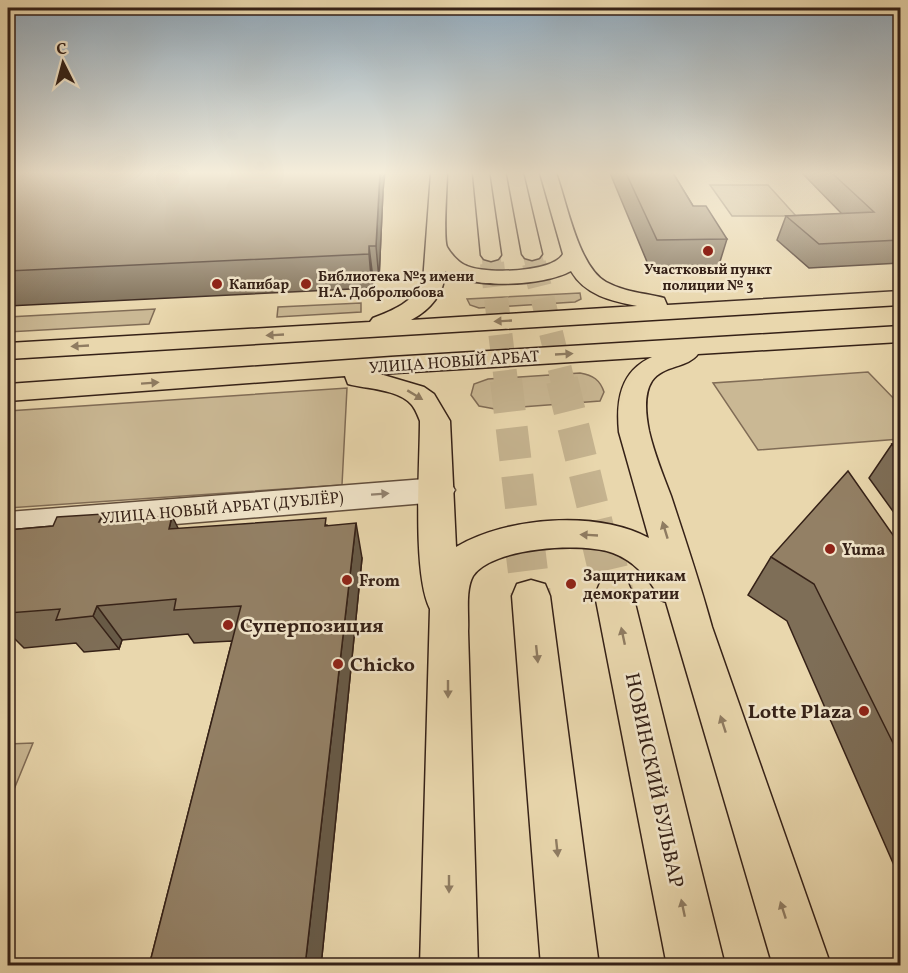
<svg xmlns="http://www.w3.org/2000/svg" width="908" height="973" font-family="Vollkorn,serif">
<rect width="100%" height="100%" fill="#e9d7ad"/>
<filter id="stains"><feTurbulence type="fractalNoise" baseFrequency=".00333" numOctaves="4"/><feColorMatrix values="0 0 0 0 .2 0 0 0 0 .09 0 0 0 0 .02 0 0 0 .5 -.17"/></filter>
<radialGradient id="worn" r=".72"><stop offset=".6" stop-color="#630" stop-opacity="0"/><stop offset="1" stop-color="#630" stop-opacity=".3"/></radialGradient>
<!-- green -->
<path fill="#cab894" stroke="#806c56" stroke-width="1.5" d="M710,185h58l28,31h-64z
M580,293l1,6 -6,3 -96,6 -9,-3 -3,-6z
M361,303v9l-84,5 1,-10z
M155,309l-6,15 -141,8v-15z
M868,372l32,33v34l-142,11 -45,-67z
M580,373c13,2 20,7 24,19l-4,9 -105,8 -16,-3 -8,-11 3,-11 14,-5z
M347,388l-5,97 -334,23v-97z
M33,743l-25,61v-60z"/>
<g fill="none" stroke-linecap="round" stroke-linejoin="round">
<!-- primary-tunnel-far3 -->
<path stroke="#c5b38f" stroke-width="19" stroke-dasharray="19 10" stroke-linecap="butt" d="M532,254l3,11
M491,255l1,10"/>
<!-- primary-tunnel-far2 -->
<path stroke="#c5b38f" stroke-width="24" stroke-dasharray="24 12" stroke-linecap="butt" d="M492,263l14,119
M534,263l29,119"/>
<!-- primary-tunnel-far1 -->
<path stroke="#c5b38f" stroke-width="32" stroke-dasharray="32 16" stroke-linecap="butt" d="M506,380l18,152
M562,380l37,152"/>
<!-- primary-tunnel -->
<path stroke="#c5b38f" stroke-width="40" stroke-dasharray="40 20" stroke-linecap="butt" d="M523,531l8,65
M599,531l15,64"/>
<defs>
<path id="street" d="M438,478l12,4 5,8 -5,8 -12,4 -430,36v-26z"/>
<path id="primary" d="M431,173h16c0,13 -4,65 0,74 4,7 12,16 20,19 18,8 86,7 96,-12l-23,-81h16c11,30 22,93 50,109 18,10 39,11 58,16l3,7 233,-14v14l-892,54v-16l362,-21 3,-4c21,-8 40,-16 50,-36zM445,271c26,19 99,15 126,0 14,24 40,30 66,35l-226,14c19,-10 34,-27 34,-49z
M473,173h16l12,82 -3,4 -7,2 -7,-2 -3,-4z
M507,173h16l19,81 -3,4 -7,2 -7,-2 -3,-4z
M900,326v16l-202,12c-10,14 -35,11 -46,27 -9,14 -6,35 -3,50 5,22 14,44 22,65 14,43 29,87 41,131l119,339h-58l-107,-364 -5,-2c-10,-19 -26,-39 -48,-47 -30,-11 -121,-6 -140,23 -8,14 -4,40 -5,55l10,335h-58l10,-357c-18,-36 -10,-143 -10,-188 -2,-5 -5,-13 -9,-17 -14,-15 -44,-15 -63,-20l-3,-8 -337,25v-17l383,-27zM652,357c-32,14 -36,44 -33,75l30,106c-53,-28 -142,-21 -193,9l-6,-126 -16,-27 -10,-7 -44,-13z
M614,579l14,4 5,12 92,371h-58l-72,-371 5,-12z
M531,580l14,4 5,12 49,370h-58l-29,-370 5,-12z"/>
</defs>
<!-- street casing -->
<use href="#street" stroke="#624e3c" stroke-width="3"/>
<!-- primary casing -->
<use href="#primary" stroke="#352117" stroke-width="3"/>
<!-- street -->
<use href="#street" fill="#f1e5ca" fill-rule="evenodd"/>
<!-- primary -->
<use href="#primary" fill="#e9d7ad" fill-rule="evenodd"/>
</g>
<!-- wall -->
<path fill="#7e6e57" stroke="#352117" stroke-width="1.5" d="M8,173l375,18 -4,88h-6l-1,9 -364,18z
M610,173h63l20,33 34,33 -9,29 -68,1z
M802,173h98v90l-91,5 -32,-28 9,-24 56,-2z
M892,444h8v77l-31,-43z
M103,514l5,7 71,8 148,-4 35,33 -41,408h-172l83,-325 -38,2 -6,-9 -66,6 -3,9 -35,3 -8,-9 -52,5 -13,-13 -3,1v-106l45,-4z
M900,545v334l-113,-258 -39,-26 23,-38z"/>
<!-- shaded-wall -->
<path fill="#675a47" stroke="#352117" stroke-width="1.5" d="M380,173h5l-2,18 -4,88 -3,-33z
M369,246l4,33 -1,9 -3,-34z
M103,514l22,35 -26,-27z
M172,516l18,36 -21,-23z
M356,523l6,35 -41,408h-16z
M97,606l25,34 -3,9 -26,-33z"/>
<!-- building -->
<path fill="#938065" stroke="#352117" stroke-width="1.5" d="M8,173h372l-4,73h-7v8l-361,17z
M626,173h47l20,33h13l21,33 -70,1z
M832,173h68v67l-81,4 -33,-28 88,-4z
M892,444h8v11z
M848,471l52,74v212l-86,-173 -43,-27z
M103,514l-4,8 73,-6 -3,13 157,-11 -1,8 31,-3 -51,443h-156l92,-360 -67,4 2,-11 -79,7 -4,10 -37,4 4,-11 -52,4v-83l45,-4 4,-9z"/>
<!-- one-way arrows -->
<defs><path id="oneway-solid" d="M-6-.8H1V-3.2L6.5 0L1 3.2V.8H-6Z" transform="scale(1.5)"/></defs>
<g fill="#8f7c62">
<use href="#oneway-solid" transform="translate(503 321) rotate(177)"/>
<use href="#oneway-solid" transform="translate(275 335) rotate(177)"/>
<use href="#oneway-solid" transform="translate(80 346) rotate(177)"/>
<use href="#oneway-solid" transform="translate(564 354) rotate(-3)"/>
<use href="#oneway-solid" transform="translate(150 383) rotate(-4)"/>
<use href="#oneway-solid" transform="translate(415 395) rotate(31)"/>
<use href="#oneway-solid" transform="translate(665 530) rotate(-107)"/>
<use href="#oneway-solid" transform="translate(589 535) rotate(-177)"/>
<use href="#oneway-solid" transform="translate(623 636) rotate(-102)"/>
<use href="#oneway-solid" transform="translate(537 654) rotate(84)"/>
<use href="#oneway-solid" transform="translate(448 689) rotate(90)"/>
<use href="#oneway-solid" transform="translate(723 724) rotate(-108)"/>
<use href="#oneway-solid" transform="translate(557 848) rotate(84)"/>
<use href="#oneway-solid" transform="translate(449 884) rotate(90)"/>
<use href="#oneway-solid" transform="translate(683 908) rotate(-102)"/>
<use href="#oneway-solid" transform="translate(783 910) rotate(-108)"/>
</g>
<use fill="#938370" href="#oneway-solid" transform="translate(380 494) rotate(-4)"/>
<!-- sky -->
<linearGradient id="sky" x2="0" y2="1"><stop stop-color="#90a9bc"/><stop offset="0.56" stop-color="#f5edda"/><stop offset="1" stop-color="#f5edda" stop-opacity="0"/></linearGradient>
<rect width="908" height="309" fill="url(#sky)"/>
<!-- markers -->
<g fill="#8f2418" stroke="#f1e5ca" stroke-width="2">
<circle cx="708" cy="251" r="6"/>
<circle cx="217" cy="284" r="6"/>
<circle cx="306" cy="284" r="6"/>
<circle cx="830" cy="549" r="6"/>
<circle cx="347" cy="580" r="6"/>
<circle cx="571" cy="584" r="6"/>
<circle cx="228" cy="625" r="6"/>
<circle cx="338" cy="664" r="6"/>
<circle cx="864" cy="711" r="6"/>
</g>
<g text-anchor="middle" stroke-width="5" stroke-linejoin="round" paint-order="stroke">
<!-- far-poi labels -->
<g font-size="14" font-weight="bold" fill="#352117" stroke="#f1e5ca" text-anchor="start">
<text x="708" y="274" text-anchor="middle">Участковый пункт<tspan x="708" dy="16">полиции № 3</tspan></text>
<text x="318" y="281">Библиотека №3 имени<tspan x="318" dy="16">Н.А. Добролюбова</tspan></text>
<text x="229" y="289">Капибар</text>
</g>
<!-- street labels -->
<g font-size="16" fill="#352117" stroke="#f1e5ca">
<text transform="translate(454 361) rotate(-4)" y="6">УЛИЦА НОВЫЙ АРБАТ</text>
<text transform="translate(222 507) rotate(-5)" y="6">УЛИЦА НОВЫЙ АРБАТ (ДУБЛЁР)</text>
</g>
<!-- poi labels -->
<g font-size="16" font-weight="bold" fill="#352117" stroke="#f1e5ca" text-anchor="start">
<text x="842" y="555">Yuma</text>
<text x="583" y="581">Защитникам<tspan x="583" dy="18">демократии</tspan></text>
<text x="359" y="586">From</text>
</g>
<!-- near-poi labels -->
<g font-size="20" font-weight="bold" fill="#352117" stroke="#f1e5ca" text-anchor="start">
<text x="240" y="632">Суперпозиция</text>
<text x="350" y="671">Chicko</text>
<text x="852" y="718" text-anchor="end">Lotte Plaza</text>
</g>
<!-- near-street labels -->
<g font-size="20" fill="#352117" stroke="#f1e5ca">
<text transform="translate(655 780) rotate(78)" y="7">НОВИНСКИЙ БУЛЬВАР</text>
</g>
</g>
<!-- margin -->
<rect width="908" height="973" fill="none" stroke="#e9d7ad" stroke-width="30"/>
<rect x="9" y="9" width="890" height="955" fill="none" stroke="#352117" stroke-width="3"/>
<rect x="15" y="15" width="878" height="943" fill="none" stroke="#352117" stroke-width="1.5"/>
<!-- north arrow -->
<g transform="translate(63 63) rotate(354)" stroke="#f1e5ca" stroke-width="4.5" paint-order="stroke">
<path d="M0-4.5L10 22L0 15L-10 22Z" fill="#352117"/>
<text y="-9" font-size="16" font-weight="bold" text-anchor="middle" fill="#352117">С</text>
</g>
<rect width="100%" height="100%" filter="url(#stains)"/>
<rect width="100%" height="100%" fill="url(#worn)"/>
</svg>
